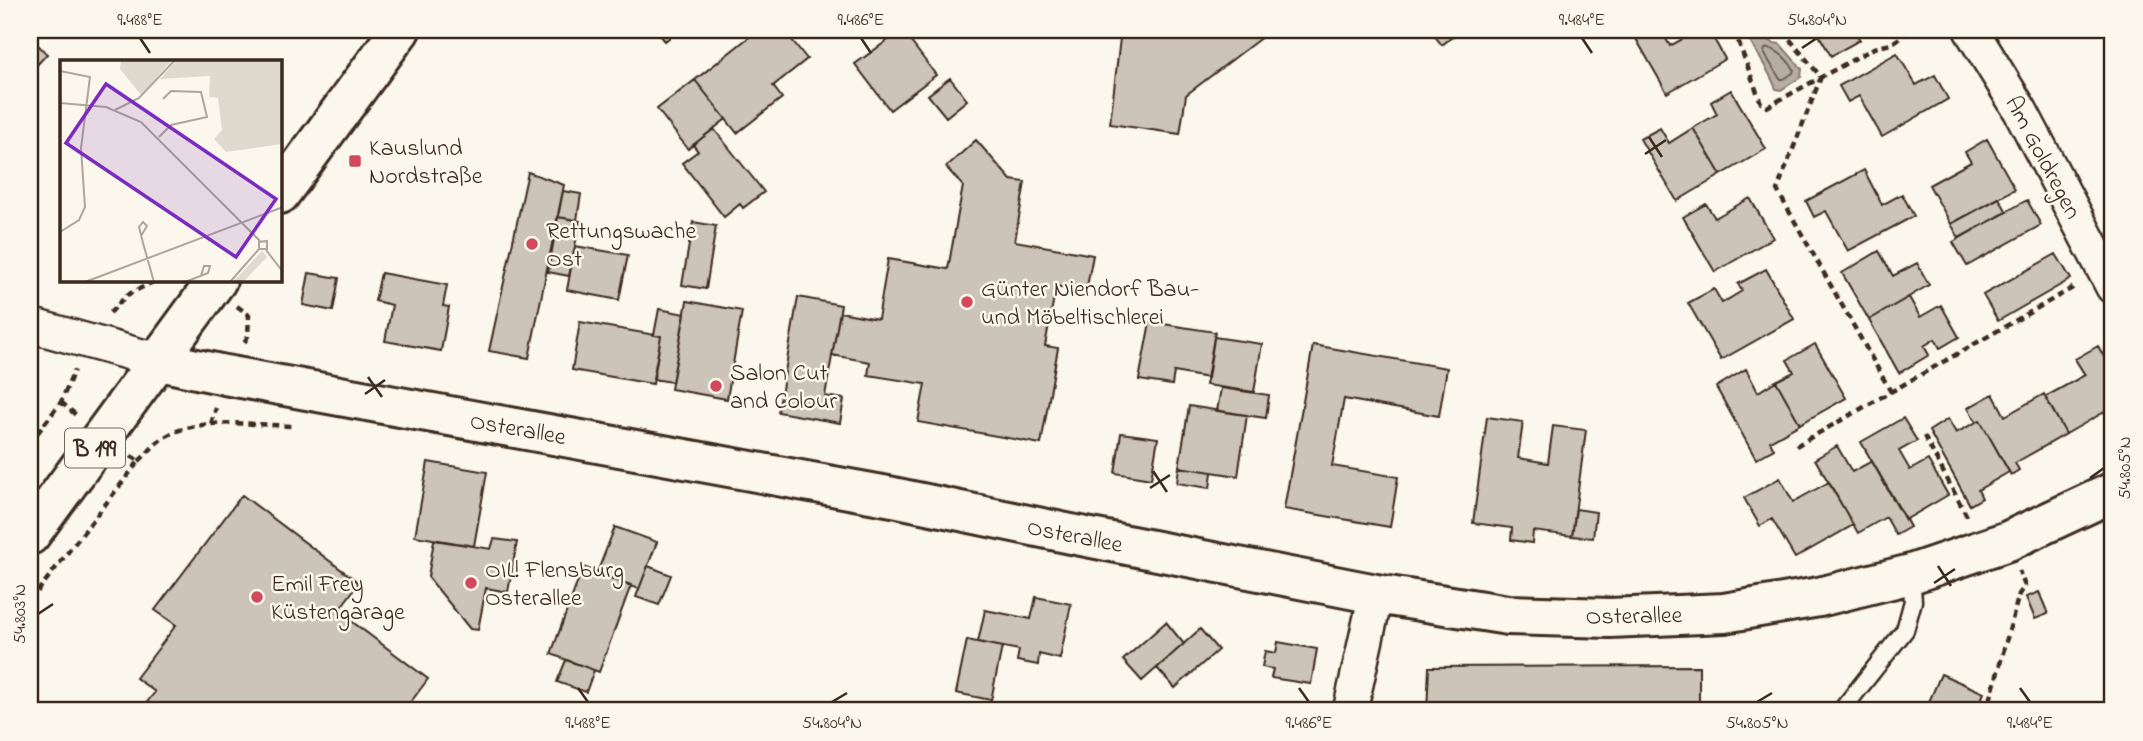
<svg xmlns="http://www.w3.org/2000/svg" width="2143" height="741" font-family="'Indie Flower',sans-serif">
<rect width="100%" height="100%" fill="#fbf7ec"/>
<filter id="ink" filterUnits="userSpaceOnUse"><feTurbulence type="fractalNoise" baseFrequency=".0143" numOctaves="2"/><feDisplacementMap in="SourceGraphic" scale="14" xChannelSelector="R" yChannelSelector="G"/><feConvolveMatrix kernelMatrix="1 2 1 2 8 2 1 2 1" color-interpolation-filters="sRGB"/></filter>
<g filter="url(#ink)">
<!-- water -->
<path fill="#b6aea2" stroke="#85796d" stroke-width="2" d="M1743,30h13l17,13 7,1 22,25 -1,8 -20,13 -5,-1c-8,-22 -22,-39 -33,-59z"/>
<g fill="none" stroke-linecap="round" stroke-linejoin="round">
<!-- shore -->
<path stroke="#6c5f53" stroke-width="2" d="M1769,48c12,4 17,11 25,21l-1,4 -9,6h-4l-16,-26 1,-4z"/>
</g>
<!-- building -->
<path fill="#ccc4b9" stroke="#3b2a1e" stroke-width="2" d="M656,30h23l-14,11z
M758,30h26l23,29 -34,27 9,12 -45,35 -42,-53z
M902,30l34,45 -46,35 -35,-46z
M1131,30h140l-85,65 -6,39 -70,-10 10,-86z
M1430,30h31l-19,15z
M1647,30h14l9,16 29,-16h10l16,29 -58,34 -32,-56z
M1816,30h38l6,10 -29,16z
M30,37l17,17 -12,13 -5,-5z
M1897,53l19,32 19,-10 13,24 -66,38 -23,-41 -11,6 -9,-16z
M950,78l17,22 -21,17 -18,-22z
M695,80l31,39 -38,30 -31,-40z
M1731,90l35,59 -45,26 -28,-47 24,-14 -6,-12z
M1660,128l9,15 24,-15 28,47 -44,26 -37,-62z
M714,129l50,63 -21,16 -3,-4 -16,13 -42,-54 16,-12 -5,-6z
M1987,139l28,50 -64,35 -22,-39 42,-23 -6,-10z
M976,140l35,40 14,2 -10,59 78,14 -7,37 -30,-6 -11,60 13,2 -17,96 -123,-22 7,-38 -57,-9 2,-13 -38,-7 8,-43 38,7 10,-60 60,10 15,-83 -17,-19z
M1864,170l18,35 20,-11 12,22 -66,35 -22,-40 -12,6 -8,-16z
M528,172l36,13 -35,173 -40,-7z
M563,191l18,3 -4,26 -19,-3z
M1750,198l23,40 -58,34 -32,-55 23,-13 9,14z
M1999,198l8,14 -48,26 -8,-14z
M2027,200l14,25 -74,41 -14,-24z
M558,217l22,4 -11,55 -21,-4z
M693,222l23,4 -10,63 -24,-4z
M575,246l53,9 -9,45 -52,-10z
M1879,251l14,25 24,-13 12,22 -60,35 -27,-47z
M2056,254l15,25 -73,42 -15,-26z
M1766,269l28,50 -73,41 -33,-57 26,-14 8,14 20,-12 -4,-7z
M309,273l30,5 -6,33 -30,-6z
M381,273l66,12 -4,21 6,1 -8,44 -56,-10 7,-36 -17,-4z
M798,297l43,8 -16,91 19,3 -4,24 -62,-11z
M1909,297l11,20 21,-12 18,32 -19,11 -5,-9 -11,7 5,9 -30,18 -30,-53z
M687,301l55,10 -15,88 -56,-10z
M659,309l26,5 -13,68 -19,-3 8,-43 -7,-1z
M580,322l81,14 -8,48 -81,-14z
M1150,322l65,10 -7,46 -34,-6 -2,13 -33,-5z
M1214,337l48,7 -8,48 -48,-7z
M1815,344l31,54 -46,26 -24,-43 18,-9 -7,-12z
M1313,345l134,23 -8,48 -95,-17 -12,67 66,11 -8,50 -106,-18z
M2098,346l15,27v34l-47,27 -21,-37 40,-22 -10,-16z
M1746,369l12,23 18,-11 24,43 -30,17 4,8 -18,10 -40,-72z
M1221,388l48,7 -3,23 -49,-7z
M1993,394l12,22 39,-22 22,40 -51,29 4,7 -8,5 -31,-55 -4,2 -8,-14z
M1189,406l58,9 -9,61 -59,-9z
M1487,417l36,5 -5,36 30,5 5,-37 33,4 -14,106 -39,-5 -1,12 -21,-3 1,-12 -39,-5z
M1903,418l14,23 -18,10 11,19 18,-10 20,35 -43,25 -44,-78z
M1948,419l8,14 24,-13 29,52 -31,18 4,8 -12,7 -41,-74z
M1121,433l37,5 -7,41 -36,-6z
M1837,446l15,26 20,-11 38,66 -14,8 -10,-18 -28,16 -43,-74z
M428,462l59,10 -13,74 -59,-10z
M1179,467l33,5 -2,16 -33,-5z
M1780,478l13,24 36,-20 24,43 -58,33 -23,-39 -12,7 -16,-28z
M242,495l117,88 -21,28 90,68 -24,32h-264l15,-19 -19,-14 40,-53 -21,-15z
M1576,509l20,3 -3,26 -21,-2z
M615,527l42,15 -18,47 -42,-16z
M494,539l23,3 -9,50 -22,-4 -8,42 -8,-1 -42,-52 6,-37 57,9z
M648,566l23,9 -12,30 -23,-8z
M583,567l48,18 -32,87 -48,-18z
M2039,592l9,22 -13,5 -9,-22z
M1036,597l35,7 -11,55 -21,-5 -1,11 -21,-4 2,-11 -41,-8 7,-32 46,9z
M1166,622l18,22 -42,37 -19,-21z
M1200,629l18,21 -43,38 -18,-20z
M967,640l35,7 -11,53 -35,-7z
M1278,642l39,7 -6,35 -40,-6 2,-9 -11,-2 3,-16 11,2z
M566,660l28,10 -8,22 -29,-10z
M1699,666v45h-272l2,-44z
M1941,674l43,19 -8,18h-51z"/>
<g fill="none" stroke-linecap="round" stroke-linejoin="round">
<defs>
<path id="lane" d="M1841,711l64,-81 8,-29 -2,-27"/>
<path id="street" d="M1971,30l49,80 93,177
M30,325l129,36
M1350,711l26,-117"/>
<path id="secondary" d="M159,361l66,14 668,122 178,37 305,60 132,21 102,3 114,-5 95,-16 92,-23 97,-33 105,-49"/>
<path id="primary" d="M280,194l120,-164
M30,535l187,-255"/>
</defs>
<!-- lane casing -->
<use href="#lane" stroke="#3b2a1e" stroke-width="21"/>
<!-- street casing -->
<use href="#street" stroke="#3b2a1e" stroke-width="38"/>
<!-- secondary casing -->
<use href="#secondary" stroke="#3b2a1e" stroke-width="44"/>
<!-- primary casing -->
<use href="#primary" stroke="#3b2a1e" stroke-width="44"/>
<!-- path -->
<path stroke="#3b2a1e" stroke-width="4.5" stroke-dasharray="7 5" stroke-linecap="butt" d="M1734,30l27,73 6,4 107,-59 17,-4 20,-14
M1767,30l5,4 13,-1
M1782,30l39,47 -44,113 114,202
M1737,36l11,-6
M237,306l12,9 -1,21 -4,7
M110,313l17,-18 30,-15
M61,402l15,13
M211,424l5,-16
M1924,436l45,84
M30,443l31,-41 13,-32
M1796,446l280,-160
M139,461c7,-6 13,-14 20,-20 33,-26 95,-16 135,-15
M30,601l109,-140 -8,-5
M1984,711l7,-14 28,-103 6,-8 -6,-15"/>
<!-- lane -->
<use href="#lane" stroke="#fbf7ec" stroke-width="16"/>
<!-- street -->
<use href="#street" stroke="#fbf7ec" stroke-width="33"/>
<!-- secondary -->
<use href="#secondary" stroke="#fbf7ec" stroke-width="38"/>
<!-- primary -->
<use href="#primary" stroke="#fbf7ec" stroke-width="38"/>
</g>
</g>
<!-- ticks -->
<path fill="none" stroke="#3b2a1e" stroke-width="2.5" d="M140,38l10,15M861,38l10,15M1582,38l10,15M1802,48l15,-10M1649,137l13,20M1645,154l21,-14M368,377l14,20M365,394l20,-14M1153,471l14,21M2090,478l14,-10M1150,488l20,-13M1938,566l13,20M1934,583l21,-14M38,614l15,-10M578,688l10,14M1299,688l10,14M2020,688l10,14M832,702l15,-9M1757,702l15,-9"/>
<!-- markers -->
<g fill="#d1495b" stroke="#fbf7ec" stroke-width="2.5">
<rect x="348" y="154" width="14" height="14" rx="3.5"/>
<circle cx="532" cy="244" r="7"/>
<circle cx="967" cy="302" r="7"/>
<circle cx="716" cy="386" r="7"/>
<circle cx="471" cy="583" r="7"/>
<circle cx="257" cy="597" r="7"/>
</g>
<g text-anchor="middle" stroke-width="5" stroke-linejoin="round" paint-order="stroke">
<!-- shield labels -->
<rect fill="#fbf7ec" stroke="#75685c" stroke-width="2" x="65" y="428.5" width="60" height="39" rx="5"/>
<g font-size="23" font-weight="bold" fill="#3b2a1e">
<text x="95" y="456">B 199</text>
</g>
<!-- poi labels -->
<g font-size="24" fill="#3b2a1e" stroke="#fbf7ec" text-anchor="start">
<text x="369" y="155">Kauslund<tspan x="369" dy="28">Nordstraße</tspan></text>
<text x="546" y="238">Rettungswache<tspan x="546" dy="28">Ost</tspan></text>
<text x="981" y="296">Günter Niendorf Bau-<tspan x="981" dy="28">und Möbeltischlerei</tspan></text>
<text x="730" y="380">Salon Cut<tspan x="730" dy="28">and Colour</tspan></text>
<text x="485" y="577">OIL! Flensburg<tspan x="485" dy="28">Osterallee</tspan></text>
<text x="271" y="591">Emil Frey<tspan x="271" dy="28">Küstengarage</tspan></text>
</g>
<!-- street labels -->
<g font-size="24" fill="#3b2a1e" stroke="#fbf7ec">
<text transform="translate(2044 157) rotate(62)" y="8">Am Goldregen</text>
<text transform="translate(518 428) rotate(10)" y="8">Osterallee</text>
<text transform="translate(1075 535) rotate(11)" y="8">Osterallee</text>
<text transform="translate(1634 615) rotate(-1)" y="8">Osterallee</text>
</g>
</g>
<!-- overview -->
<g transform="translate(60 60)">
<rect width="222" height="222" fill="#fbf7ec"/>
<path d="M61,0h51l-31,35 -21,-26zM117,0h105v84l-56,8 -12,-13 8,-9 -4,-32 -9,-1 1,-21 -50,3zM202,191l5,6 -24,25h-10z" fill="#dfd9ce"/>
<path fill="none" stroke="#aea59a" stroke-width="2" d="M0,11l30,6 -9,71 4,59 -6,13 -19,12M0,43l46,4 35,15 119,119M55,50l24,-12 36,-38M99,77l12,-12 36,-8 -6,-25 -30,-1 -8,8M81,176l6,-10 -4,-4 -4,5 4,16 11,39M206,190l17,22M25,222l198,-75M125,222l23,-9 2,-7h-6l-3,10M170,222l29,-33v-7l8,-1v8h-8"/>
<path fill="#7b2cbf" fill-opacity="0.15" stroke="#7b2cbf" stroke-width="3.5" d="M46,24l170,115 -40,58 -170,-114z"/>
<rect width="222" height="222" fill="none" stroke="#3b2a1e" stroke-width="3.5"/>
</g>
<!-- margin -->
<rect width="2143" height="741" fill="none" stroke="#fbf7ec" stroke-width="77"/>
<rect x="38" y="38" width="2066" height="664" fill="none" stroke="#3b2a1e" stroke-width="2.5"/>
<g font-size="18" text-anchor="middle" fill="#3b2a1e">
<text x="140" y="25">9.488°E</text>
<text x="861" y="25">9.486°E</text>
<text x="1582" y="25">9.484°E</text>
<text x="1817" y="25">54.804°N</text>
<text transform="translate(2124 468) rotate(-90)" y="6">54.805°N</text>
<text transform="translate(19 614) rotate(-90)" y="6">54.803°N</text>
<text x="588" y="728">9.488°E</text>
<text x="832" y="728">54.804°N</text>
<text x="1309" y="728">9.486°E</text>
<text x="1757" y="728">54.805°N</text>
<text x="2030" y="728">9.484°E</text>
</g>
</svg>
